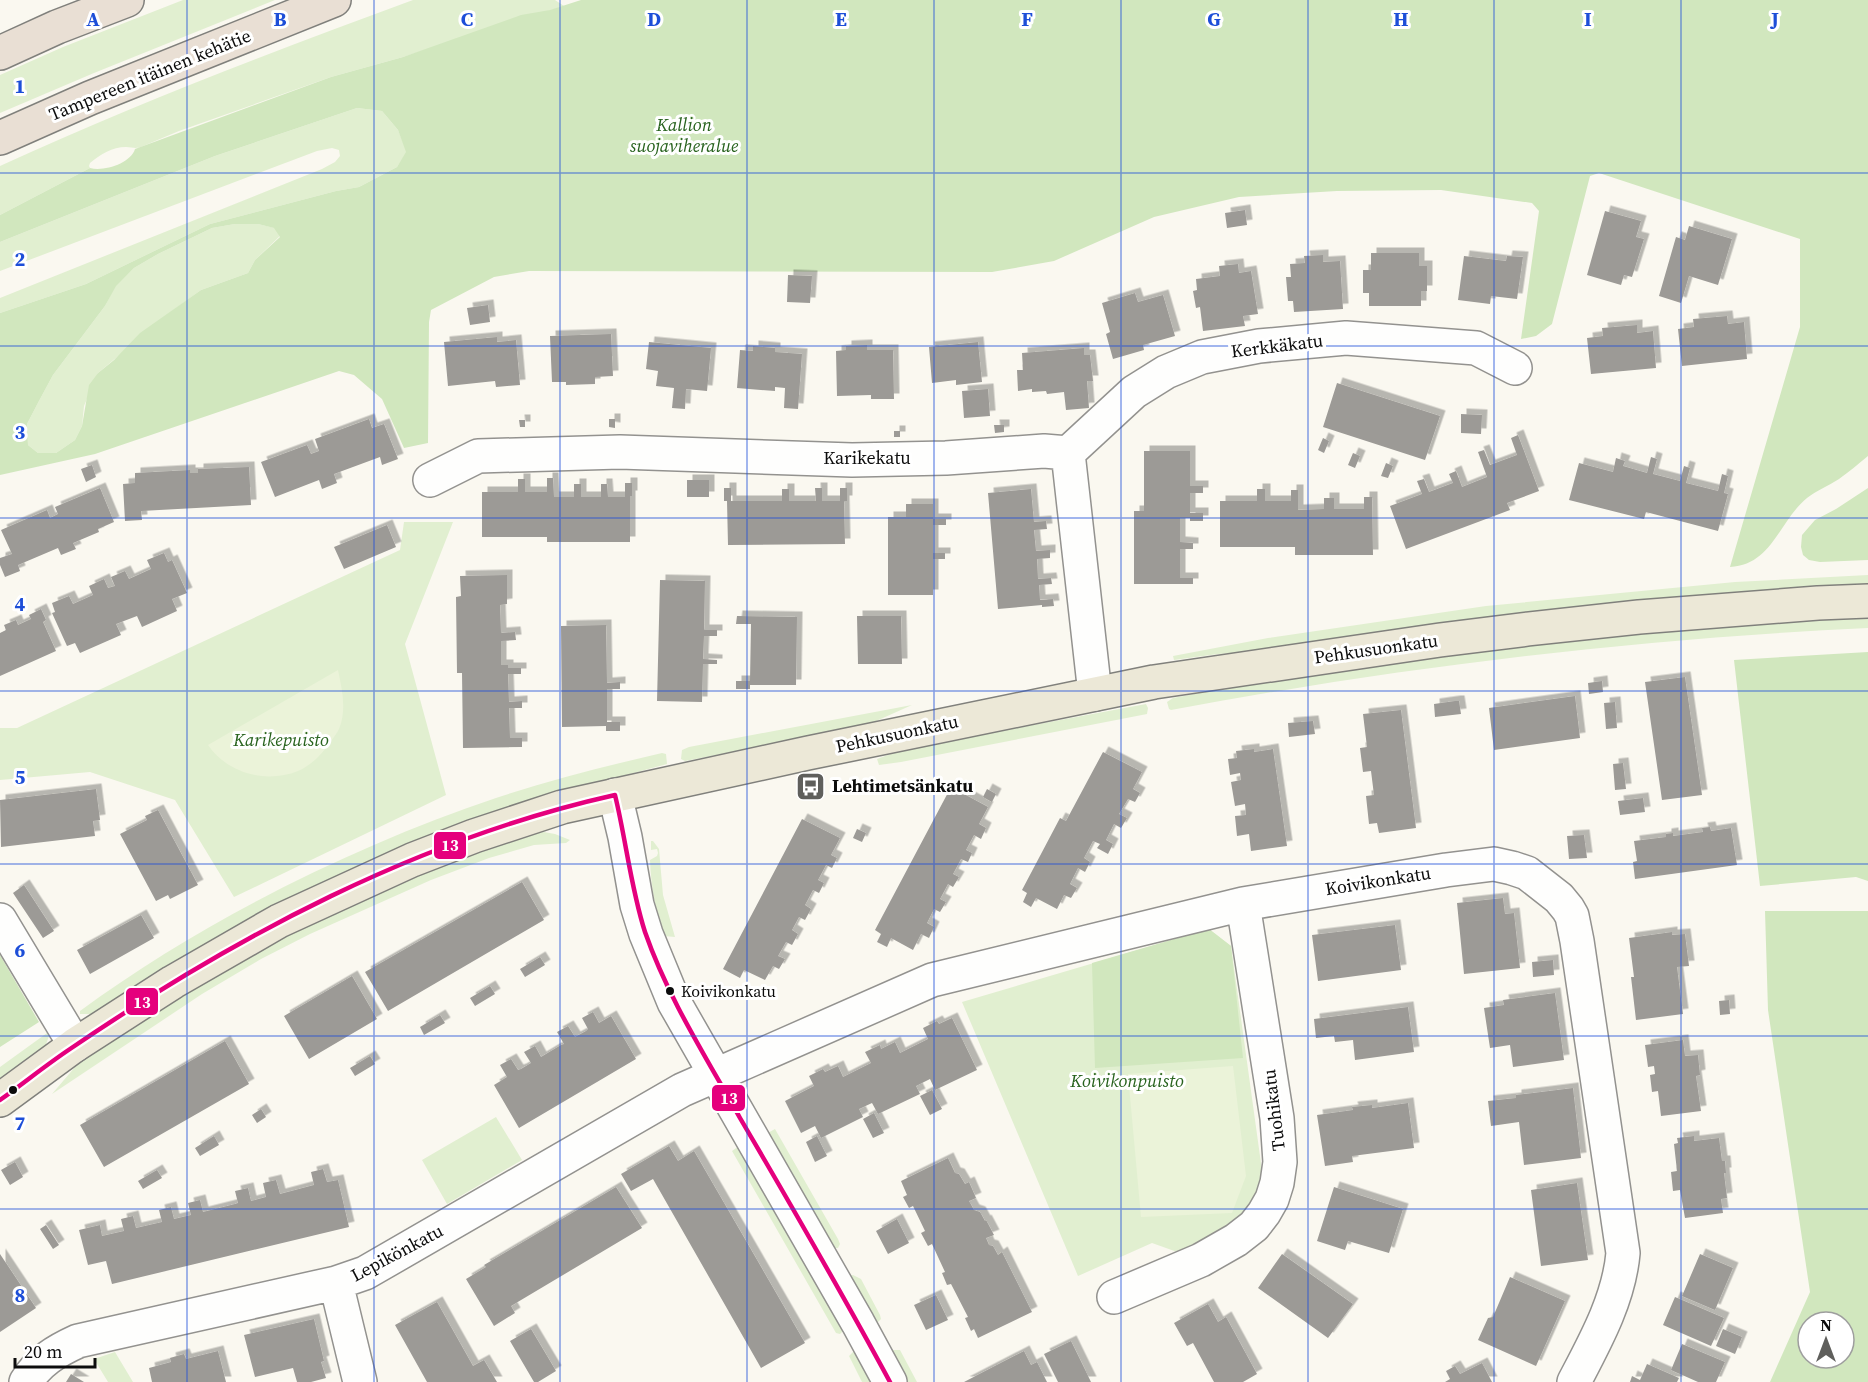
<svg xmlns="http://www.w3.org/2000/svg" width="1868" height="1382" font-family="'Source Serif 4',serif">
<defs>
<filter id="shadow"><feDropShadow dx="5.5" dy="-5.5" stdDeviation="0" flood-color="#0004"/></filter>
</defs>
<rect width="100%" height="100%" fill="#faf8f0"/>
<!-- green -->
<path fill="#e1efd0" d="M183,0h92l-181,73 -94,40v-38l63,-28z
M413,0h142l9,6 -161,51 -72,20 -152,54 -38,16c-6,2 -9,0 -15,0 -14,0 -25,7 -36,16l-1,3 1,2 -90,47v-49c135,-62 274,-115 413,-166z
M357,108l25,3 16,19 9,22 -10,15 -38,20 -23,4 -126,33 -124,60 -86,29v-15l322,-129 13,-7 5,-6 -1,-6 -7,-2 -15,3 -317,120v-29l215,-86z
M235,224h23l17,4 5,8 -25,24 -7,13 -47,17 -33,24 -70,59 -14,33 -2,20 -7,14 -19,13h-18l-10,-8 -1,-21 12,-23 14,-26 52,-69 10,-20 19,-18 24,-14 54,-26z
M404,522h49l-48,122 41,151 -212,102 -59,-97 -85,-28 -90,8v-52h17l383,-178z
M1868,575v12l-614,65 -36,2 -44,6 -1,-4 95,-18 218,-32 249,-24z
M1868,615v13c-234,11 -467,39 -697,82l-2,-1 -2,-7 6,-4 48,-9 146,-25 307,-36z
M1146,704l2,4 -1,6 -246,48 -22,3 -2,-6 27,-10z
M912,705l-47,21 -180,35 -4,-2 1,-9 7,-3z
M662,753l4,1 1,10 -145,39 -107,38 -90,40 -75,37 -119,72 -36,24h-15v-3c121,-89 273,-165 416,-213 54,-18 110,-32 166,-45z
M544,832l11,2 15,6 -4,3 -32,2 -45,13 -58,22 -121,54 -49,25 -59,35 -150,100 29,-34 156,-100 175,-85 122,-42z
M651,841h2l6,8 4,46 12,42 -11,-1c-9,-25 -13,-50 -14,-76l7,-4 1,-3 -1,-4 -6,1z
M1209,929l22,17 33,239 -23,40 -61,28 -28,-10 -74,33 -116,-274z
M47,1033l2,3 -4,11 -45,35v-15z
M496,1117l26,43 -75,44 -25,-44z
M775,1129l63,110 2,5 -2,4h-6l-66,-114z
M739,1146l105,184 -4,4 -4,-1 -104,-182z
M853,1275l8,4 19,36 1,4 -4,4 -28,-47z
M894,1350h6l17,32h-11l-14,-31z
M854,1351h2l17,31h-11l-13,-26z
M115,1352l18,30h-25l-14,-23z"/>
<!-- forest -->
<path fill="#d1e7be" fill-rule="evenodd" d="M581,0h1287v456c-10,8 -19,16 -29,23 -11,7 -23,12 -32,19 -28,23 -35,67 -77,69l70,-240v-88l-201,-66 -9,3 -38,148 -16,12 -15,3 18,-128 -7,-8 -91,-13 -104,1 -98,6 -85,20 -100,44 -62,11 -463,-1 -35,6 -63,33 -2,12 -1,121 -24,5 -22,-49 -28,-24 -15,-4 -244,83 -95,21v-162l86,-29 124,-60 126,-33 23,-4 38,-20 9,-15 -8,-22 -16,-19 -25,-3 -142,48 -215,86v-27l90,-47c14,4 41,-5 45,-19l196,-72 72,-20 118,-42 29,-5zM235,224h23l16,4 6,9 -25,23 -7,13 -47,17 -61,43 -26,27 -16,13 -9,12 -7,41 -7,14 -19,13h-18l-10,-8 -1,-21 12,-23 14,-26 52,-69 11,-20 18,-18 24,-14 54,-26z
M1868,488v72l-48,2 -11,-2 -6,-5 -2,-8 1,-12 13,-15 21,-11z
M1868,652v229l-12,-4 -96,9 -26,-226z
M1765,911h103v471h-98l40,-90 -42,-282zM1808,1322h36v36h-36z
M1209,929l22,17 12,112 -148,10 -3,-105z
M0,955l39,67 -39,25z"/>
<!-- pitch -->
<path fill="#ebf3d9" d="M338,670c4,20 9,39 1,59 -2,4 -5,8 -8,12 -8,12 -19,24 -33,30 -32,13 -71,2 -90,-26z
M1233,1066l13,110 -14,37 -91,4 -13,-143z"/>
<!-- building -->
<path fill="#9c9a96" filter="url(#shadow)" d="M1245,210l2,15 -20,3 -2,-15z
M1605,211l36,10 -5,16 8,2 -12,38 -8,-2 -3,10 -34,-10z
M1689,226l43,13 -14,46 -29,-9 -8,27 -22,-7 17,-59 9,3z
M1371,253h48v13h8v25h-6v15h-52v-13h-6v-23h8z
M1323,255v7l17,-1 3,48 -49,3 -1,-11h-5l-2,-24h5l-1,-13 15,-1 -1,-7z
M1464,256l42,5 1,-5 16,1 -6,42 -26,-3 -1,8 -32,-4z
M1238,264l1,9 12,-2 7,43 -15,2 2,10 -42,5 -3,-24 -4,1 -3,-17 4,-1 -1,-11 24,-3 -1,-10z
M788,275l24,1 -2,27 -23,-1z
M1135,293l3,9 25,-7 12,41 -32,9 1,5 -31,9 -7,-25 4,-2 -8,-29z
M488,305l2,17 -20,3 -3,-17z
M1727,316l1,8 16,-2 3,37 -65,7 -4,-37 16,-2 -1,-8z
M1637,325v8l16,-2 3,37 -65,6 -4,-36 16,-2 -1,-8z
M611,334l2,42 -18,1v7l-29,1v-3h-14l-2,-46z
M497,337v5l19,-2 4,45 -24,2 -1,-6 -47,5 -4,-44z
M649,342l62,6 -4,43 -21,-2 -1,20 -13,-1 2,-20 -18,-2 2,-15 -12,-2z
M978,342l4,40 -26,3v-5l-24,3 -3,-36z
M867,345v5h26l1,49h-23v-4l-34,1 -1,-45 10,-1v-4z
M753,346l22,2v4l27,2 -4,55 -14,-1 1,-20 -10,-1v4l-38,-3 3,-38 13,1z
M1084,348v7h6l3,26h-6l2,27 -23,2 -2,-18 -17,2 -1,-3 -14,1v-3l-14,2 -1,-21h6l-1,-17z
M1337,383l103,33 -15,44 -102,-33z
M988,389l2,27 -26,2 -2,-27z
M1461,414l21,1 -1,19 -20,-1z
M369,419l3,9 12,-4 14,35 -16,6 -2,-8 -46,17 3,9 -15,6 -3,-9 -44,17 -14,-35 46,-17 4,9 8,-3 -4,-12z
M609,419h6v9l-6,-1z
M519,420h6v7h-5z
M994,425h10v7l-9,1z
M894,431h6v6h-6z
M1518,435l21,56 -32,12 3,7 -104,39 -16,-43 32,-12 -5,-13 7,-2 5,13 24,-9 -4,-9 7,-3 6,16 25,-10 -9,-25 6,-2 6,15 27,-10 -6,-17z
M1323,438l6,3 -5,12 -6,-3z
M1144,451h46v35h13v7h-13v20h13v8h-13v-3h-10v24l13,1v6h-13v29h13v6h-59v-73h10z
M1353,453l7,3 -5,12 -7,-3z
M1651,457l6,2 -4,15 27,7 4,-15 6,2 -4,15 32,8 4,-17 6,2 -4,17 4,1 -10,37 -72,-19 -2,7 -75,-19 10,-37 34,9 3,-14 9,3 -2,5 24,7z
M1386,463l7,3 -5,12 -7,-2z
M92,465l4,12 -10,5 -5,-13z
M249,467l2,38 -110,6 1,9 -17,1 -2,-37 12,-1v-10l55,-3v3h8v-4z
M547,478h6l1,19h20v-13h7v13h20v-13h6l1,13h17v-14h7v13h-2v46h-83v-5h-65v-45h36v-13h7v13h22z
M687,480h22v17h-22z
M100,488l14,34 -16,7 1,3 -26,11 3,6 -15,6 -3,-7 -40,17 2,6 -15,6 -5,-12v-7l12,-4 -11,-24 46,-20 3,8 8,-4 -3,-7z
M724,488h7v13h51v-12h7v12h27l-1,-13h7v13h18v-13h7v13h-3l1,43 -117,1 -1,-44h-3z
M1031,489l3,33 12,-1 1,8 -13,1 2,21 14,-1v8l-13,1 1,20 13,-1 1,6 -13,1 1,15 13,-1 1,7 -12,1v-2l-44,4 -10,-116z
M1257,489h8v12h26v-11h7v20l26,-1v-11h10v11h30v-12h8l1,58h-78v-8h-75v-46h37z
M906,504h27v15h13v6h-13v28h12v6h-12v36h-45v-78h18z
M387,525l9,22 -52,22 -10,-22z
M164,553l4,9 4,-2 15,33 -15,6 5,12 -35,16 -5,-11 -21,8 5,11 -41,18 -5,-10 -8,3 -15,-33 3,-1 -3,-9 17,-7 4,8 20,-9 -4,-9 15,-7 4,9 7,-2 -4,-9 14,-6 4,8 22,-10 -4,-9z
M507,575v29l-7,1 1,28 14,-1 1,8 -15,1v24h7v3h13v6h-13l1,28 13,-1v7h-13l1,30h12v9l-59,1 -1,-75h-5l-1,-76 5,-1 -1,-20z
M660,580l45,1 -1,49h13v6h-13l-1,23 14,1v4h-14l-1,38 -45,-1z
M41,609l5,11 -3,2 13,29 -56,25v-43l6,-3 -2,-5 12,-5 2,5 13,-6 -2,-4z
M737,616l60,1 -1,68h-46v4h-14v-8h14l1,-57h-15z
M857,616h44l1,48h-44z
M606,625l1,58 13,-1v7h-13v33h13v9h-14v-5l-44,1 -1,-101z
M1685,677l17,118 -40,5 -17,-118z
M1602,681l1,11 -14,2 -1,-11z
M1575,696l5,42 -86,12 -5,-42z
M1455,701h4l2,13 -26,3 -1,-13z
M1615,702l2,26 -11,1 -2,-26z
M1401,710l15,118 -37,5 -2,-10 -8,1 -3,-28 8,-1 -3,-24 -8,1 -3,-24 7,-1 -4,-33z
M1313,721l2,13 -26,3 -1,-14z
M1254,749v3l19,-3 14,97 -36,5 -2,-17 -12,2 -2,-20 11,-1 -1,-11 -10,2 -4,-24 10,-2 -1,-7 -10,2 -2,-16 9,-1 -1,-7z
M1103,752l39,20 -9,17 7,4 -5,9 -7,-3 -9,15 8,4 -6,10 -7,-4 -8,16 7,4 -5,10 -11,-6 3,-4 -7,-3 -9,17 6,4 -5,10 -7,-4 -8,16 7,4 -6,10 -7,-3 -7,14 -21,-11 -5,9 -8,-5 4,-9 -5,-3 38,-72 6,3z
M1623,763l3,26 -11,1 -2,-26z
M951,787l37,20 -9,17 7,4 -5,11 -7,-4 -8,15 6,3 -4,9 -7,-3 -8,15 6,3 -6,10 -5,-3 -8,15 6,3 -6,10 -6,-3 -7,14 7,4 -5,11 -8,-4 -8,16 -22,-12 -4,9 -10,-5 4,-8 -6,-4z
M96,789l4,31 -7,1 2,15 -94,11 -1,-47z
M987,789l9,5 -4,8 -9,-5z
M1643,798l2,14 -25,3 -2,-14z
M158,810l40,75 -28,14 -2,-4 -12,6 -36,-67 27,-14 -2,-4z
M802,819l38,19 -9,17 6,3 -5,10 -6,-3 -8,15 6,3 -5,10 -6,-3 -8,15 6,4 -6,11 -6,-3 -7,13 6,4 -6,11 -6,-3 -8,14 7,3 -6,10 -6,-3 -8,14 -21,-10 -4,8 -17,-9z
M1710,827l1,4 20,-3 6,37 -102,14 -2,-17 4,-1 -3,-20 32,-4v-3l7,-1v3l30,-4 -1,-4z
M857,829l9,4 -4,9 -9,-4z
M1584,835l3,23 -18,1 -2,-23z
M522,882l22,38 -156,91 -23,-39z
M24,885l30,46 -11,7 -30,-45z
M1503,898l2,16 9,-1 6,55 -56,6 -7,-71z
M141,915l13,23 -64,36 -13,-24z
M1395,925l6,45 -83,11 -6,-46z
M1672,932v3l13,-1 4,32 -12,1 6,47 -47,6 -5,-43h3l-5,-39z
M540,957l5,8 -20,12 -5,-8z
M1553,960l1,15 -21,2 -1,-15z
M352,976l25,43 -68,40 -25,-43z
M490,986l5,8 -20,12 -5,-8z
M1555,993l9,67 -51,7 -3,-22 -20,3 -6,-40 20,-3 -1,-5z
M1729,1000l1,14 -10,1 -1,-14z
M1408,1007l6,45 -59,8 -2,-20 -18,2 -1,-6 -18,2 -2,-19z
M593,1012l6,11 12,-7 25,43 -117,69 -25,-43 13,-8 -7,-12 11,-6 7,11 3,-1 10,-6 -7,-11 11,-6 6,11 20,-12 3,-1 -7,-12 11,-6 7,11 11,-6 2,-2 -6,-11z
M440,1015l5,8 -21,12 -4,-8z
M952,1018l25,52 -42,20 -5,-11 -14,7 4,8 -42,20 -6,-11 -13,6 4,8 -42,21 -6,-12 -14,7 -16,-32 29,-15 -5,-10 14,-7 2,3 13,-6 5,11 28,-14 -6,-11 15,-7 1,4 14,-7 5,11 28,-14 -5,-11 14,-7 2,3z
M1683,1040l2,16 13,-1 2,20 -4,1 5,35 -40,5 -3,-25 -6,1 -2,-17 5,-1 -1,-8 -6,1 -3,-22z
M225,1041l24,43 -145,83 -24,-42z
M370,1056l5,8 -20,12 -5,-8z
M1573,1088l8,70 -57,7 -5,-43 -28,4 -3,-25 28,-3v-3z
M932,1090l10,19 -12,6 -10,-19z
M1408,1103l6,45 -62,8 1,6 -28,4 -8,-51 36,-5 -1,-3 20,-2v3z
M261,1109l5,8 -9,6 -5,-8z
M874,1113l10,20 -11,5 -10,-19z
M214,1136l5,9 -19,11 -5,-8z
M817,1136l10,20 -12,6 -9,-20z
M1694,1136v5l25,-3 3,23h3l1,12h-2l3,25 -6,1 2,14 -38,5 -5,-28 -7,1 -2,-19 6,-1 -3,-27 4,-1 -1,-5z
M669,1146l9,15 16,-10 111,192 -44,25 -108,-189 -22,12 -10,-17z
M948,1158l7,15 4,1 6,10 4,-2 7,16 -7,3 5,9 6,2 5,9 1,-1 8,15 -8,3 3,7 4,1 5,9 4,-3 30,60 -54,26 -4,-9 -3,2 -6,-13 3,-1 -17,-33 -4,1 -5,-12 3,-1 -13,-28 -4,2 -7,-13 4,-2 -12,-25 -4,2 -6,-11 4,-2 -6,-14z
M15,1162l8,15 -13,8 -9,-15z
M323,1169l4,13 11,-2 11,47 -237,57 -6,-23 -18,4 -9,-35 21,-5 2,11 22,-5 -3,-12 12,-3 3,12 26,-6 -3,-12 12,-3 3,12 17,-4 -3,-12 12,-3 3,12 32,-8 3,-1 -3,-12 13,-3 3,13 15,-4 -3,-14 13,-3 4,14 34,-9 -3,-13z
M157,1170l5,8 -19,11 -5,-8z
M1577,1183l11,77 -47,6 -10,-76z
M616,1187l26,41 -131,78 4,7 -21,13 -28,-47 20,-12 -2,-2z
M1334,1187l69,22 -14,44 -41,-12 -3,9 -28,-9z
M897,1219l12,24 -21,11 -12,-23z
M46,1225l13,20 -6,4 -13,-20z
M0,1254l36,54 -36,24z
M1282,1254l71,50 -25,34 -70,-50z
M1700,1254l33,14 -18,42 -33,-14z
M1510,1277l55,24 -29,65 -58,-26 10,-22 5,-1z
M936,1295l12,25 -22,10 -12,-25z
M1675,1297l49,21 -13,28 -48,-21z
M437,1302l36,64 11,-6 13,22h-70l-32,-57z
M1208,1304l10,18 8,-5 31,57 -14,8h-29l-21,-39 -6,3 -13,-23z
M314,1319l10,42 -3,1 5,16 -15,4h-14l-4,-14 -38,9 -11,-42z
M531,1329l25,42 -18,11h-4l-24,-41z
M1723,1329l19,8 -7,17 -19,-8z
M1071,1341l20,41h-33l-14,-28z
M1682,1344l43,18 -9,20h-18l-27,-12z
M218,1351l8,31h-74l-3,-14 22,-6 -1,-4 14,-4 2,5z
M1024,1351l7,14 6,-3 10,20h-83z
M1482,1363l10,19h-47l5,-3 -4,-8 9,-5 5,8z
M1647,1364l32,14 -2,4h-47l2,-6 8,4z
M71,1374l13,8h-18z"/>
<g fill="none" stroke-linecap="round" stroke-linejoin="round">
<defs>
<path id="minor" d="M1068,453l66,-61 32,-20 36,-15 57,-11 87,-8 130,10 39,20
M430,480l48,-24 142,-4 232,8 94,-2 98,-7 24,2 27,241
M615,795l10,42 12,68 9,29 28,68 184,321 32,59
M0,920l75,125
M336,1283l24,99
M1114,1297l87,-37 35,-20 18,-14 10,-13 8,-14 5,-16 3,-21 -3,-44 -34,-214
M26,1382c12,-20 30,-31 52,-41l258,-58 29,-10 317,-183 250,-110 311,-76 203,-34 48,-6 18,4 15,5 32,25 9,11 4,7 5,25 46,312c-4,46 -28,89 -49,129"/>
<path id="major" d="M0,1100l75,-55 98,-63 106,-61 133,-61 62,-24 88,-29 246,-54 346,-71 286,-42 88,-11 111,-12 179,-14 50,-2"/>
<path id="highway" d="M0,53l57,-26 70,-27
M0,138l90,-40 244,-98"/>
</defs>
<!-- minor casing -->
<use href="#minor" stroke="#93928f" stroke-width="36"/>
<!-- major casing -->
<use href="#major" stroke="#80807c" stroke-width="36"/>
<!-- highway casing -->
<use href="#highway" stroke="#80807c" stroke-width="36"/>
<!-- minor -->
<use href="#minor" stroke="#fefefd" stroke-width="33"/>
<!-- major -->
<use href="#major" stroke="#ece8d7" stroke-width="33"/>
<!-- highway -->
<use href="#highway" stroke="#e9dfd4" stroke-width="33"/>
<defs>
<path id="bus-1" d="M615,795c11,45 16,94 30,137 23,66 61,125 95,186 51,87 102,175 150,264
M0,1100c24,-17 46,-35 70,-51 166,-113 348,-210 545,-254"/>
</defs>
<!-- bus-1 casing -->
<use href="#bus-1" stroke="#fff" stroke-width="9"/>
<!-- bus-1 -->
<use href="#bus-1" stroke="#e5007d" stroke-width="4.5"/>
</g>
<!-- grid -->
<path fill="none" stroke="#1d4ed8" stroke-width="1.5" stroke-opacity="0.55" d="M187,0v1382M374,0v1382M560,0v1382M747,0v1382M934,0v1382M1121,0v1382M1308,0v1382M1494,0v1382M1681,0v1382M0,173h1868M0,346h1868M0,518h1868M0,691h1868M0,864h1868M0,1036h1868M0,1209h1868"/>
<!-- icons -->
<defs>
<symbol id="bus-square" viewBox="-11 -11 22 22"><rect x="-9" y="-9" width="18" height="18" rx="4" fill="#5f5f5c" stroke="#fff"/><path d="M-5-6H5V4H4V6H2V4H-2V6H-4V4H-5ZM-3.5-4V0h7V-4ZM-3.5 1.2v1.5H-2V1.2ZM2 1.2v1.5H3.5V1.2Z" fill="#fff"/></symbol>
</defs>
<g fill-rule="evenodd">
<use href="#bus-square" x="794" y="770" width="33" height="33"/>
</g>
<!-- markers -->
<g fill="#0c0c0c" stroke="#fff" stroke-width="2">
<circle cx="670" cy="991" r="5"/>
<circle cx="13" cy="1090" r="5"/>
</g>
<g text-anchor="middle" stroke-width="6" stroke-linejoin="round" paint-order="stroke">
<!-- bus labels -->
<g font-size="16" fill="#0c0c0c" stroke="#fff" text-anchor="start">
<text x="681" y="997">Koivikonkatu</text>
</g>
<!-- street labels -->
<g font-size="18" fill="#0c0c0c" stroke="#fff">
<text transform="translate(150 75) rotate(-22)" y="6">Tampereen itäinen kehätie</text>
<text transform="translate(1277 346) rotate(-7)" y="6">Kerkkäkatu</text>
<text x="867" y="464">Karikekatu</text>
<text transform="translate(1376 649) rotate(-8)" y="6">Pehkusuonkatu</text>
<text transform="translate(897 734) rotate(-12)" y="6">Pehkusuonkatu</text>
<text transform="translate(1378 881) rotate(-9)" y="6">Koivikonkatu</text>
<text transform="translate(1274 1110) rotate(-97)" y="6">Tuohikatu</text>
<text transform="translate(397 1253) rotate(-28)" y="6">Lepikönkatu</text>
</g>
<!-- park labels -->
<g font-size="18" font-style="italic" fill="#27621d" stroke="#fff">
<text x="684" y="131">Kallion<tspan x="684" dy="21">suojaviheralue</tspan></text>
<text x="281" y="746">Karikepuisto</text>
<text x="1127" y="1087">Koivikonpuisto</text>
</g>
<!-- poi labels -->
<g font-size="18" font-weight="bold" fill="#0c0c0c" stroke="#fff" text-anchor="start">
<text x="832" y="792">Lehtimetsänkatu</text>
</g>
</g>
<g font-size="20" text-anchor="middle" font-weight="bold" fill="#1d4ed8" stroke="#fff" stroke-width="6" stroke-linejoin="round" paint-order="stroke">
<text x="93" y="26">A</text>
<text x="280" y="26">B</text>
<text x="467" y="26">C</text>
<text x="654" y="26">D</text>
<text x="841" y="26">E</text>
<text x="1027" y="26">F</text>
<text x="1214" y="26">G</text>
<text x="1401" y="26">H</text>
<text x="1588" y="26">I</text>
<text x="1775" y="26">J</text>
<text x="20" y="93">1</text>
<text x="20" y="266">2</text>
<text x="20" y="439">3</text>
<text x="20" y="611">4</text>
<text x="20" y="784">5</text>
<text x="20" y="957">6</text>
<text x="20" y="1130">7</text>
<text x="20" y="1302">8</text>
</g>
<g stroke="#fff" stroke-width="2">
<rect x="433" y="831" width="34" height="29" rx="6" fill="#e5007d"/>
<rect x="125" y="987" width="34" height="29" rx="6" fill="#e5007d"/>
<rect x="711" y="1084" width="35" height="28" rx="6" fill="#e5007d"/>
</g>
<g font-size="16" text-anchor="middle" font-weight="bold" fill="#fff">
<text x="450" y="851">13</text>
<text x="142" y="1008">13</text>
<text x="729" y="1104">13</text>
</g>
<!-- north arrow -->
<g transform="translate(1826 1340)"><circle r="28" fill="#ffffff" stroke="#9e9e9e" stroke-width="1.5"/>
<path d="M0-4.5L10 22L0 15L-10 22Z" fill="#5f5f5c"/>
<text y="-9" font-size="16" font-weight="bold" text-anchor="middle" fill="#0c0c0c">N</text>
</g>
<!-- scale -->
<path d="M15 1358v9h80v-9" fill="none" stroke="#0c0c0c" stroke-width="3"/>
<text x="24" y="1358" font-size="18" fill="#0c0c0c" stroke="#ffffff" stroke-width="4.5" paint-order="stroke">20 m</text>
</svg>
